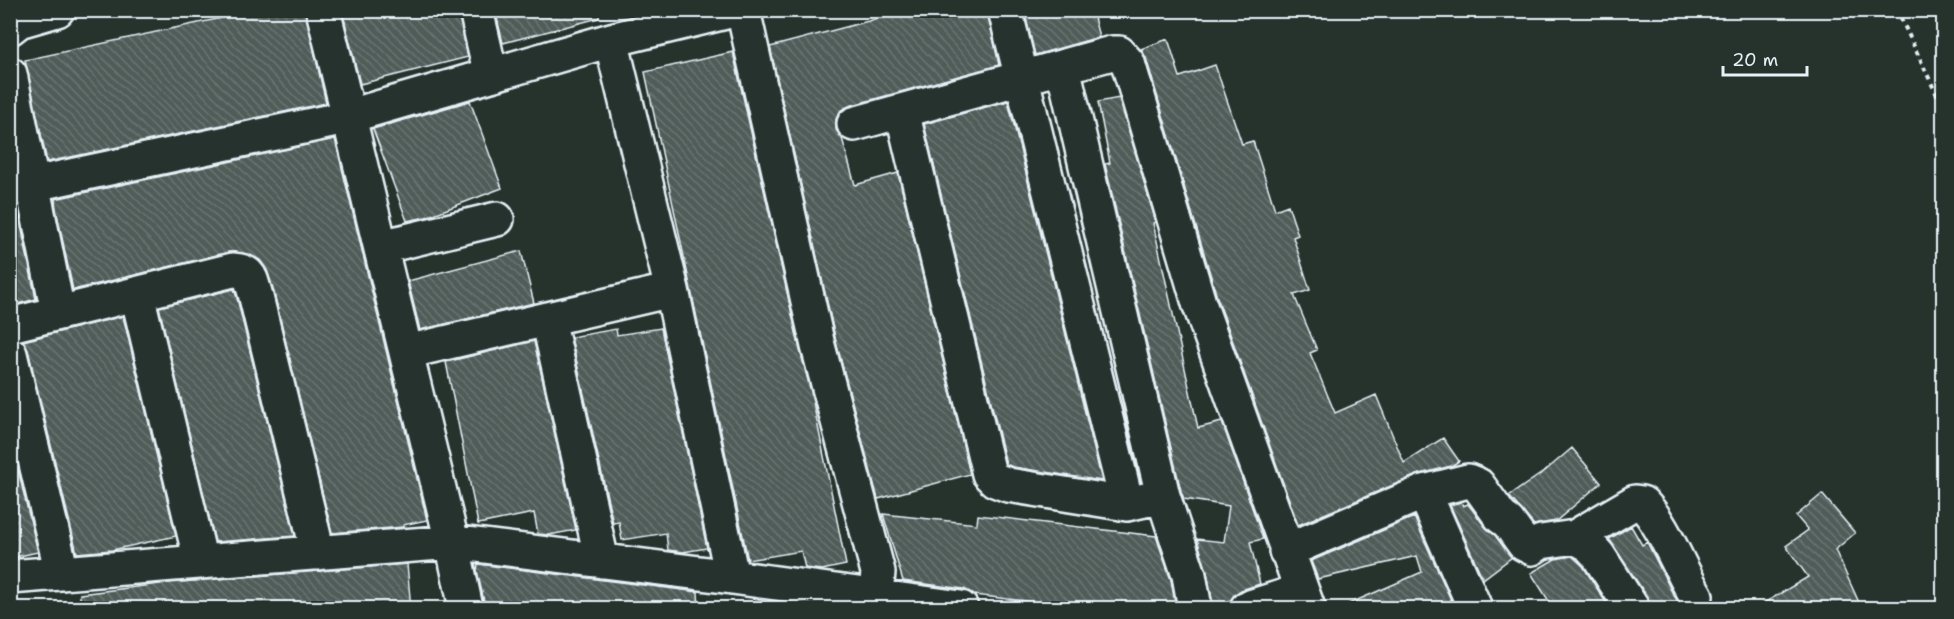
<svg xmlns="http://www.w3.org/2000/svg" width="1954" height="619" font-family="'Shantell Sans',sans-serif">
<defs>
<pattern id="building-back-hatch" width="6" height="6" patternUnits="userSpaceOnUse" patternTransform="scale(1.5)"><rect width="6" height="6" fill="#505c59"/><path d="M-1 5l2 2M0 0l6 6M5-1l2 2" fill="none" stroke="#697472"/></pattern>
</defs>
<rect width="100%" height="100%" fill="#26332d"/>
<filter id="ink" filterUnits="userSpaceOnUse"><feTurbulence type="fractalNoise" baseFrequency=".0167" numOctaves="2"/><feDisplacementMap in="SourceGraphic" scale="12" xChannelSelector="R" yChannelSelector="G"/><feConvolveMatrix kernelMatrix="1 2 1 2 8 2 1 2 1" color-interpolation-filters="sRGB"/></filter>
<g filter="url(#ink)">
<!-- building -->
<path fill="url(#building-back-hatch)" stroke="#e8f1f8" stroke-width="1.5" d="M259,10h46l21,93 -279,59 -22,-102z
M342,10h116l10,47 -108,27z
M495,10h104v8l-96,25z
M910,10h77l12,55 -150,41 -8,4 -5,9v11l6,8 13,47 43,-12 72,301 -92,25 -42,-157 -66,-295z
M1024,10h68l7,27 -64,18z
M1168,39l12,38 35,-12 27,79 11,-3 22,69 13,-5 10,30 -5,2 17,53 -16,5 23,55 -7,3 25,60 41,-18 28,68 39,-25 16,23 -8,5 -34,9 -119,50 -81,-228 -71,-239 -5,-9z
M733,52l67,298 11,42 35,173 -24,5 -17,-2 -4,-17 -53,9 -103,-488z
M1119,98l37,124 -3,1 45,205 24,-6 41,117 -13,3 10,42 -19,6 -7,5 -4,7 -17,3 -6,-33 -10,-33 27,3 5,-36 -45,-7 -3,-8 -76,-327 5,-1 -12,-61z
M470,101l32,87 -76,29 -19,4 -34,-92z
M1008,101l94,380 -89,-14 -7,-3 -82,-340z
M335,139l92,381 -24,5v2l-71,6 -59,-244 -6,-19 -7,-10 -12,-6 -19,-2 -156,38 -17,-81 -1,-10z
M19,216l17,83 -26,7v-88z
M521,251l13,52 -114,27 -12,-49z
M234,289l3,9 58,238 -80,6 -56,-235z
M123,316l53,220 -64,14 -35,3 -49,-203 -5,-9z
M661,328l46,220 -24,4 -15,-2 -2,-17 -44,7 -3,-18 -6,1 -42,-186 45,-8 1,6z
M534,341l42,189 -27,5 -11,-1 -4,-21 -56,11 -32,-162z
M10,437l28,115 -28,6z
M1572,448l29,35 -45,38 -22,4 -25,-29 36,-25z
M1822,494l33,39 -20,17 27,59h-108l54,-32 -22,-31 22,-16 -12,-14z
M1461,502l2,4 5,-2 18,24 9,7 17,22 -29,22 -33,-74z
M883,514l94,10 1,-9 178,21 15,44 5,29h-82l-120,-14 -10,-6 -61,-8z
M1414,517l41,92h-118l85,-37 -5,-16 -99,23 -7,-18z
M1631,526l11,19 5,-3 26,52 10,15h-32l-3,-11 -39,-59z
M1572,556l11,10 27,43h-56l-23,-36 24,-14z
M407,564l4,45h-331v-15l88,-11z
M478,564l220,28 1,17h-159l-56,-8 -7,-30z"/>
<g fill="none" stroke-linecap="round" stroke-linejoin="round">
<defs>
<path id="minor" d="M323,10l129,532 14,66
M476,10l15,65
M743,10l75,336 60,226 -3,36
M1005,10l122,494
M10,28l9,-7 38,-11
M611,40l61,250 60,287
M1063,67l100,429 26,79 6,33
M10,74l48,238
M902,111l87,363 6,6 13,5 119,19 36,-8
M854,124l258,-71h7l9,10 71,240 109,305
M10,189l326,-69 275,-80 123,-30
M381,247l116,-28
M137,294l64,268
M548,319l54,242
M10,325l223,-55c18,1 17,7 22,23l63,260
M406,352l266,-62
M10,354l52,219
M1424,492l51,116
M1575,537l60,-35 7,1c21,20 38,67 54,93
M1286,551l138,-59 44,-11 10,4 23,32 7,5 16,22 8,4 9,-6 34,-5 13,7 10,11 34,53
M10,577l442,-35 280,35 229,31
M1247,608l53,-17"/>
</defs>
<!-- minor casing -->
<use href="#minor" stroke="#e8f1f8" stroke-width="38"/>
<!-- path -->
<path stroke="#e8f1f8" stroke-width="4" stroke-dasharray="4.5 4.5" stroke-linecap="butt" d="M1897,10l47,100"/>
<!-- minor -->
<use href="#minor" stroke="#26332d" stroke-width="33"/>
</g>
</g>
<!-- margin -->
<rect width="1954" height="619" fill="none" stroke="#26332d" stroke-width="36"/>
<rect x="18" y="18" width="1918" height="583" fill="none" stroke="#e8f1f8" stroke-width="2" filter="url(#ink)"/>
<!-- scale -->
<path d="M1723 66v9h84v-9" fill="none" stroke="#e8f1f8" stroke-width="3"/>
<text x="1732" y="66" font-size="18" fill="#e8f1f8" stroke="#26332d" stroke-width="4.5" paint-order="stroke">20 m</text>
</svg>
